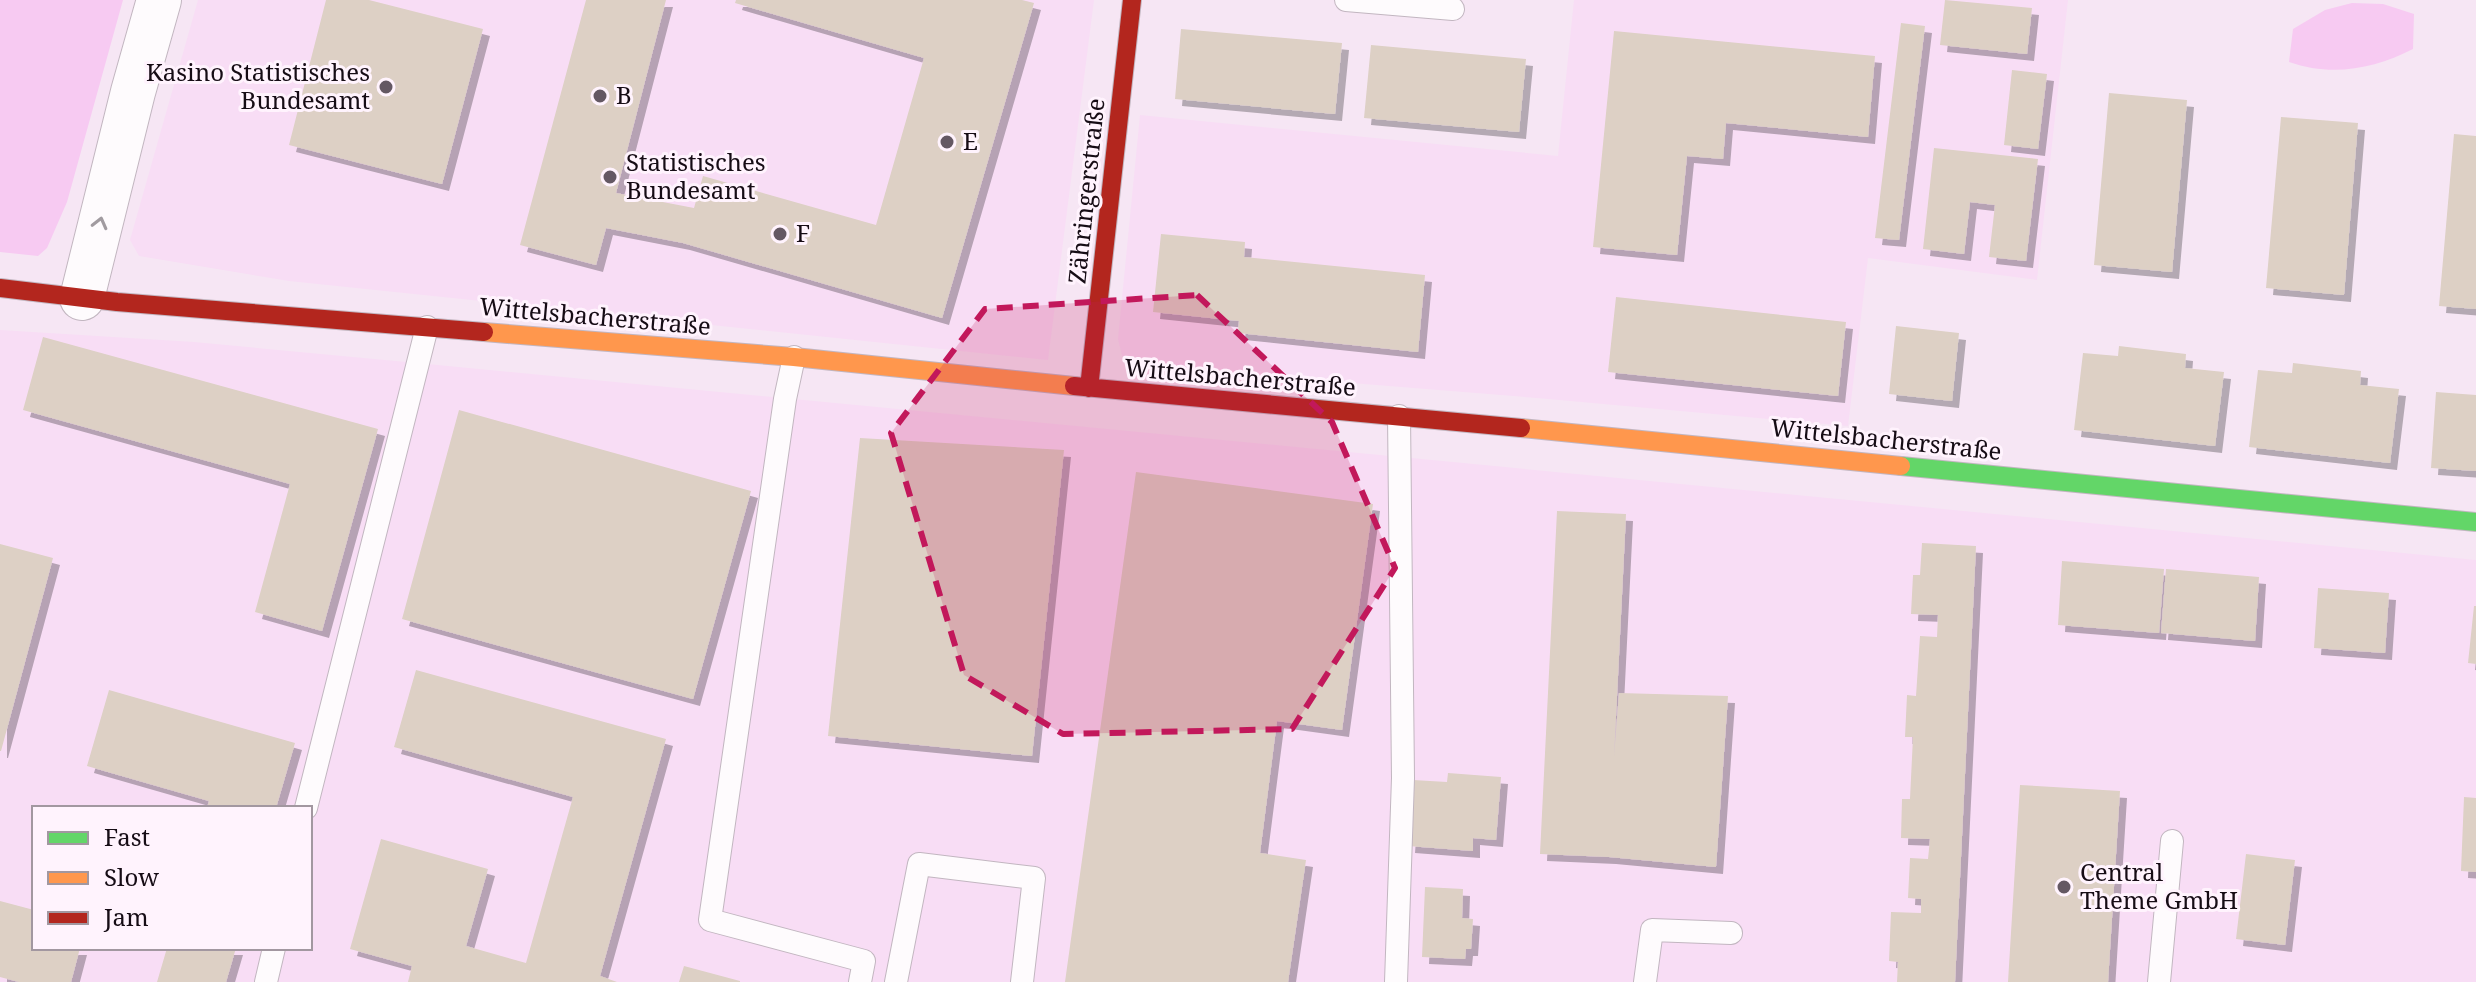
<svg xmlns="http://www.w3.org/2000/svg" width="2476" height="982" font-family="'Noto Serif',serif">
<defs>
<filter id="shadow"><feDropShadow dx="7" dy="7" stdDeviation="0" flood-color="#0004"/></filter>
</defs>
<rect width="100%" height="100%" fill="#f6e6f4"/>
<!-- built -->
<path fill="#f8ddf5" fill-rule="evenodd" d="M198,0h896l-46,360 -759,-79 -150,-25 -9,-16z
M1574,0h494l-31,280 -169,-22 -20,168 -311,-28 -397,-32 -14,-5 -4,-6 -4,-16 22,-224 418,41z
M0,330l194,12 223,21 2059,197v422h-2476zM34,808h276v140h-276z"/>
<!-- green -->
<path fill="#f7caf2" d="M0,0h123l-56,202 -20,46 -9,8 -38,-4z
M2352,3l31,1 31,10 -1,35c-39,20 -81,28 -124,13l4,-33 32,-19z"/>
<!-- building -->
<path fill="#ddd0c5" filter="url(#shadow)" d="M326,0h43l114,29 -41,155 -153,-39z
M586,0h80l-50,193 78,15 9,-32 173,49 48,-167 -189,-55 1,-3h286l12,3 -92,315 -259,-75 -77,-15 -10,37 -76,-20z
M1945,0l87,8 -5,46 -87,-9z
M1901,23l24,3 -26,214 -24,-2z
M1181,29l161,14 -7,71 -160,-15z
M1614,31l261,25 -7,81 -142,-14 -3,36 -36,-3 -10,99 -84,-8z
M1371,45l155,14 -7,73 -155,-14z
M2012,70l35,4 -9,75 -34,-4z
M2109,93l78,7 -15,172 -78,-7z
M2281,117l77,6 -14,172 -78,-7z
M2454,134l22,2v173l-37,-3z
M1934,148l104,11 -12,102 -37,-4 6,-52 -25,-3 -6,52 -41,-5z
M1161,234l84,8 -1,15 181,18 -7,77 -180,-19 1,-12 -86,-9z
M1616,297l230,25 -8,74 -230,-24z
M1896,326l63,7 -7,68 -63,-7z
M43,337l335,92 -56,202 -67,-19 35,-128 -267,-74z
M2119,346l67,8 -1,14 39,4 -9,74 -141,-16 9,-77 35,3z
M2293,363l68,8 -1,14 39,4 -9,74 -141,-16 9,-77 34,3z
M2436,392l40,3v76l-45,-3z
M459,410l292,81 -58,208 -291,-80z
M860,438l204,12 -32,306 -204,-20z
M1136,472l237,32 -31,226 -65,-9 -17,132 46,7 -18,122h-223z
M1557,511l69,3 -12,243 5,-64 109,3 -12,171 -107,-10 -69,-3z
M1922,543l54,3 -21,436h-58l1,-20 -9,-1 2,-49 30,1v-14l-13,-1 2,-40 18,1 2,-20 -29,-1 1,-39h8l3,-62h-8l2,-42 9,1 4,-60 17,1 1,-22 -27,-1 2,-39h7z
M0,544l53,14 -52,193h-1z
M2062,561l102,8 -5,64 -101,-8z
M2166,569l93,8 -4,64 -94,-8z
M2318,588l71,5 -4,60 -71,-5z
M2474,606h2v58l-8,-1z
M416,670l250,69 -66,237 17,6h-209l4,-16 -62,-17 31,-110 107,30 -22,77 60,17 47,-166 -179,-50z
M109,690l186,53 -19,65h-69l2,-7 -122,-35z
M1448,773l53,4 -5,63 -23,-2v13l-65,-5 5,-66 34,2z
M2020,785l100,6 -12,191h-100z
M2464,797l12,1v74l-15,-1z
M2246,854l49,6 -10,85 -49,-6z
M1425,887l38,2 -1,29 11,1 -2,30h-5l-1,10 -43,-2z
M0,901l34,9v38h46l-9,34h-52l-19,-5z
M167,948h69l-10,34h-69z
M684,966l56,15v1h-61z"/>
<g fill="none" stroke-linecap="round" stroke-linejoin="round">
<defs>
<path id="lane" d="M1346,0l107,9
M794,357l-9,42 -75,521 154,41 -4,21
M306,808l121,-481
M266,982l8,-34
M896,982l23,-118 115,14 -12,104
M1396,982l7,-204 -4,-362
M1645,982l7,-52 79,3
M2159,982l13,-141"/>
<path id="street" d="M82,298l51,-206 26,-92"/>
<path id="fast" d="M1901,466l575,56"/>
<path id="slow" d="M484,332l310,25 280,29
M1521,428l380,38"/>
<path id="jam" d="M0,288l117,14 367,30
M1074,386l447,42
M1089,388l43,-388"/>
</defs>
<!-- lane casing -->
<use href="#lane" stroke="#c2b6c0" stroke-width="24"/>
<!-- street casing -->
<use href="#street" stroke="#c2b6c0" stroke-width="46"/>
<!-- fast casing -->
<use href="#fast" stroke="#c2b6c0" stroke-width="20"/>
<!-- slow casing -->
<use href="#slow" stroke="#c2b6c0" stroke-width="20"/>
<!-- jam casing -->
<use href="#jam" stroke="#c2b6c0" stroke-width="20"/>
<!-- lane -->
<use href="#lane" stroke="#fefbfd" stroke-width="22"/>
<!-- street -->
<use href="#street" stroke="#fefbfd" stroke-width="44"/>
<!-- fast -->
<use href="#fast" stroke="#63d668" stroke-width="18"/>
<!-- slow -->
<use href="#slow" stroke="#ff974d" stroke-width="18"/>
<!-- jam -->
<use href="#jam" stroke="#b3261e" stroke-width="18"/>
</g>
<!-- one-way arrows -->
<defs><path id="oneway-chevron" d="M-2-3.5L2.5 0L-2 3.5" fill="none" stroke-width="1.6" stroke-linecap="round" stroke-linejoin="round" transform="scale(2)"/></defs>
<use stroke="#a19ba0" href="#oneway-chevron" transform="translate(100 223) rotate(-76)"/>
<!-- marked area -->
<path fill="#c2185b" fill-opacity="0.2" stroke="#c2185b" stroke-width="6" stroke-dasharray="16 10" stroke-linejoin="round" d="M1197,295l135,127 63,146 -103,161 -229,5 -99,-59 -73,-242 94,-124z"/>
<!-- markers -->
<g fill="#645863" stroke="#fff3fd" stroke-width="3">
<circle cx="386" cy="87" r="8"/>
<circle cx="600" cy="96" r="8"/>
<circle cx="947" cy="142" r="8"/>
<circle cx="610" cy="177" r="8"/>
<circle cx="780" cy="234" r="8"/>
<circle cx="2064" cy="887" r="8"/>
</g>
<g text-anchor="middle" stroke-width="6" stroke-linejoin="round" paint-order="stroke">
<!-- poi labels -->
<g font-size="24" fill="#160c15" stroke="#fff3fd" text-anchor="start">
<text x="370" y="81" text-anchor="end">Kasino Statistisches<tspan x="370" dy="28">Bundesamt</tspan></text>
<text x="616" y="104">B</text>
<text x="963" y="150">E</text>
<text x="626" y="171">Statistisches<tspan x="626" dy="28">Bundesamt</tspan></text>
<text x="796" y="242">F</text>
<text x="2080" y="881">Central<tspan x="2080" dy="28">Theme GmbH</tspan></text>
</g>
<!-- street labels -->
<g font-size="24" fill="#160c15" stroke="#fff3fd">
<text transform="translate(1087 191) rotate(-84)" y="8">Zähringerstraße</text>
<text transform="translate(595 317) rotate(5)" y="8">Wittelsbacherstraße</text>
<text transform="translate(1240 378) rotate(5)" y="8">Wittelsbacherstraße</text>
<text transform="translate(1886 440) rotate(6)" y="8">Wittelsbacherstraße</text>
</g>
</g>
<!-- legend -->
<rect x="32" y="806" width="280" height="144" fill="#fff3fd" stroke="#a297a0" stroke-width="2"/>
<rect x="48" y="832" width="40" height="12" fill="#63d668" stroke="#a297a0" stroke-width="2"/>
<text x="104" y="846" font-size="24" fill="#160c15">Fast</text>
<rect x="48" y="872" width="40" height="12" fill="#ff974d" stroke="#a297a0" stroke-width="2"/>
<text x="104" y="886" font-size="24" fill="#160c15">Slow</text>
<rect x="48" y="912" width="40" height="12" fill="#b3261e" stroke="#a297a0" stroke-width="2"/>
<text x="104" y="926" font-size="24" fill="#160c15">Jam</text>
</svg>
